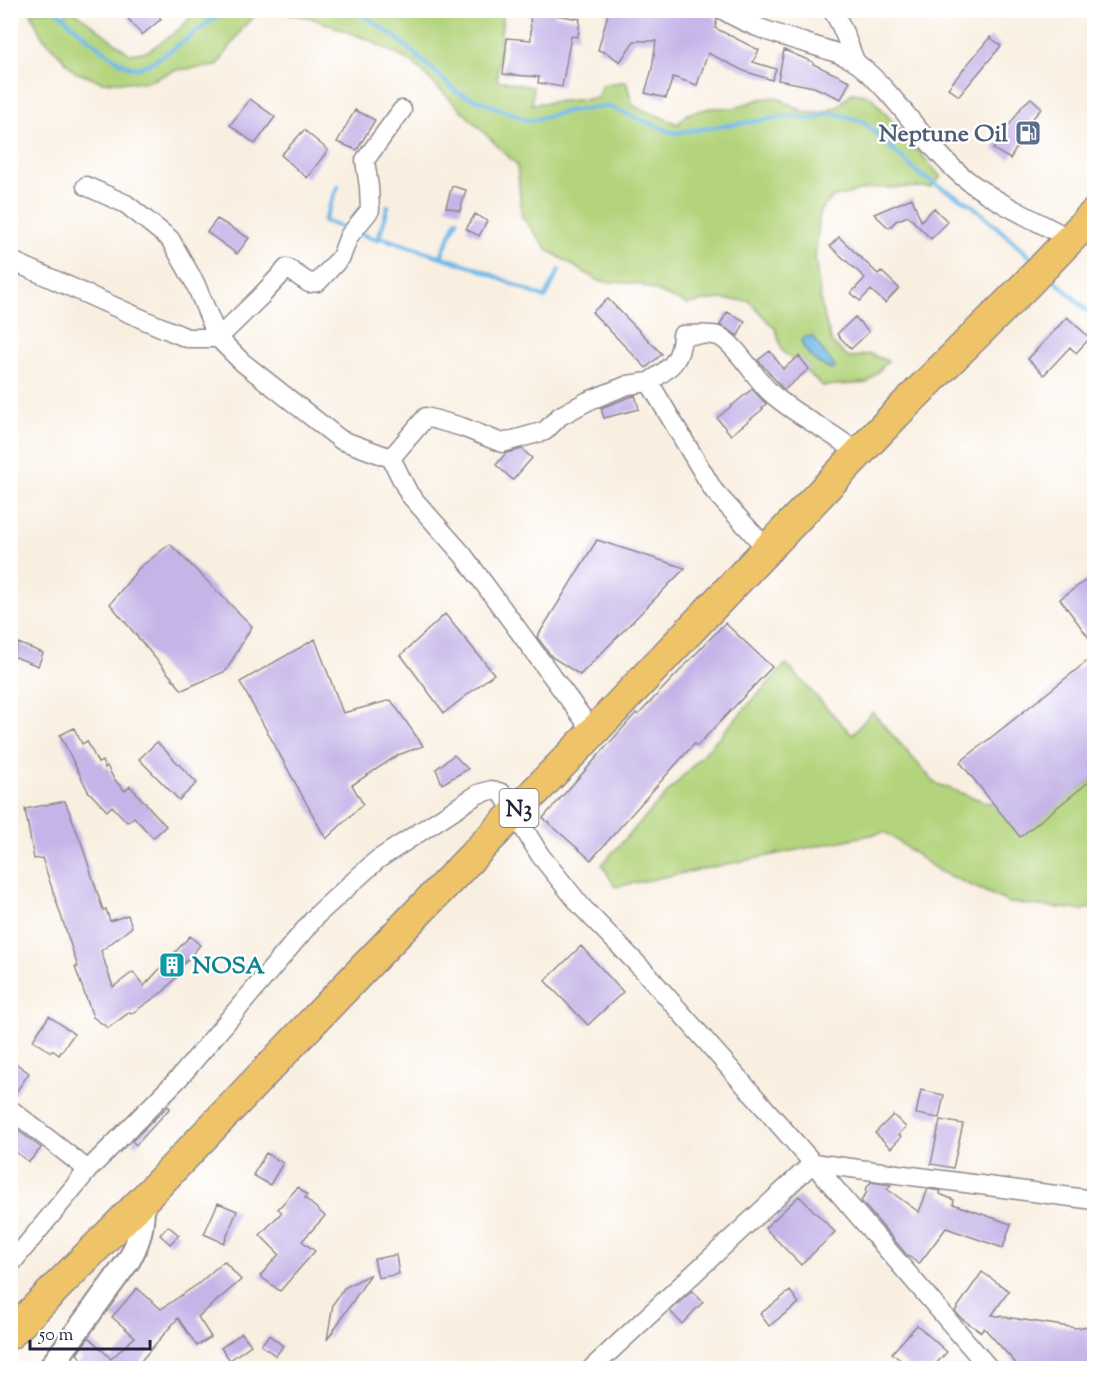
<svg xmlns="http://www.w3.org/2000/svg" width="1105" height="1379" font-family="'Sorts Mill Goudy',serif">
<rect width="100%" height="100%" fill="#fff"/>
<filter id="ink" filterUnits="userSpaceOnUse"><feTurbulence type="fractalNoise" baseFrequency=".0167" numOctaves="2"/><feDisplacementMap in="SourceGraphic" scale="12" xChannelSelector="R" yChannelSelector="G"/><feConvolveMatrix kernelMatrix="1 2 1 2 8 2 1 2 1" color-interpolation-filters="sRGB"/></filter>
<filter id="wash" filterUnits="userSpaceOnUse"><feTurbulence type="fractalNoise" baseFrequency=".008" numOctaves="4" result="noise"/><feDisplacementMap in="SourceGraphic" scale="24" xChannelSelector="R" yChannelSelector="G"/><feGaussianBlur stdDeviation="1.35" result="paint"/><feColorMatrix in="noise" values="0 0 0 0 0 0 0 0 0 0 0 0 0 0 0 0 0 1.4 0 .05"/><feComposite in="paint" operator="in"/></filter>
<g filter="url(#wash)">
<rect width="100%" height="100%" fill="#f9efe1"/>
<!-- green -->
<path fill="#b3d47b" stroke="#6a7b5b" stroke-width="1.5" d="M59,11l5,4 6,-4h4l56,43 18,-3 29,-20 20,-20h63l-15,14 -28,41 -41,4 -29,12h-45l-27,-10 -34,-37 -10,-22v-2z
M271,11h232l-6,69 36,7 -1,17 65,-6 5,-13 24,-4 7,25 45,18 9,-10 23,-6h24l26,-9 16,-2 28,15 17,1 16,-6 15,-14 18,3 71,81 -10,10 -60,1 -39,10 -12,13 -5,47 7,51 10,34 17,15 21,-4 18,7 -21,22 -44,3 -41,-35 -6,-21 -27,-29 -30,-2 -32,5 -48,-20 -40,-3 -50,-30 -27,-34 -5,-52 -104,-102 -44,-23 -60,-23z
M786,664l66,71 20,-23 63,71 50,19 50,11 41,-22 18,-13v129l-12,3 -72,-7 -71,-32 -54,-39 -270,55 -13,-23z"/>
<!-- water -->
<path fill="#6fb9e8" stroke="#486e92" stroke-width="1.5" d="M812,336l23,31 -1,3c-14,-4 -28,-14 -33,-29l4,-4z"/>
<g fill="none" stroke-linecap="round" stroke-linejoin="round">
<!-- stream -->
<path stroke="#6fb9e8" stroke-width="4.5" d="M57,10c13,14 61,56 78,58 17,1 74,-46 89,-58
M355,10l42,28 60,54 73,29 38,-10 40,-5 66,27 118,-17 19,3 22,-6 31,9 56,53 52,30 64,57
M338,186l-14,35 25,9
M357,233l21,7 1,-3 97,31 69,30 14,-28
M379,237l9,-31
M441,256l16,-36
M1050,276l44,41"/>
</g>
<g id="blocks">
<!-- building -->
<path fill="#c4b4e8" d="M133,10h22l6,9 -19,16 -16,-19z
M530,10h25l-1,5 26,4 -2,18 -7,-1 -9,51 -24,-4 1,-6 -36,-3 4,-36 24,2z
M609,10h88l16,5 4,5 -2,8 44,22 -6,12 23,7 -4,11 -28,-9 -36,-18 -11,32 -24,-8 -7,21 -21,-5 7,-24 4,-28h-22l-14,21 -13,-9 -9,-3z
M990,37l11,9 -42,50 -11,-8z
M784,50l29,12v2l37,17 -9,18 -27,-12 -36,-7z
M1031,98l11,10 -11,12 1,2 -22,37 -17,-10 30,-44z
M250,99l25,18 -20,27 -25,-19z
M355,110l20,10 -18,30 -20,-8z
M304,130l24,20 -21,28 -26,-23z
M452,186l14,4 -6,21 -14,-4z
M912,198l9,23 13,-13 14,14 -17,17 -23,-23 -12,5 -7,7 -15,-14z
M475,214l12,7 -8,15 -13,-7z
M217,219l32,19 -12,16 -30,-22z
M839,237l39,37 3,-3 18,17 -14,15 -14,-13 -11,11 -9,-8 14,-15 -35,-32z
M608,299l54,55 -16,14 -54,-56z
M727,312l18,9 -7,15 -18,-11z
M855,317l14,15 -18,17 -14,-15z
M1067,317l23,21 -14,15 -6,-6 -26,28 -16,-16z
M770,351l13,18 16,-13 10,13 -25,21 -26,-30z
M752,389l14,15 -4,4 1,1 -32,26 -14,-17z
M635,395l4,14 -35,9 -3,-10z
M522,449l10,9 -19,22 -17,-15 10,-12z
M597,540l88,28 -105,107 -28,-18 -15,-20z
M170,544l82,82 -26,45 -44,19 -72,-86 29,-36z
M1089,578l6,7v61l-35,-47z
M445,614l49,60 -50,39 -43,-58z
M725,623l47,44 -75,79 -3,-2 -103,116 -48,-42 93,-105 2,2z
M315,639l28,74 48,-13 32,46 -25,9 -46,30 11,19 -37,35 -86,-157z
M18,643l25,10 -5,13 -25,-10z
M1095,655v122l-75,60 -60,-75z
M74,728l8,16 5,-3 11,22 4,-2 3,7 2,-2 7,13 11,12 5,-5 36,40 -13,12 -19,-21 -7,5 -15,-16 -5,5 -19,-20 -28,-56z
M157,742l40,41 -18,17 -40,-41z
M454,755l14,14 -26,15 -6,-15z
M65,801l16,41 22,68 3,-1 4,12 18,-6 4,12 -31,24 12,36 20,-15 11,14 46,-50 10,9 -21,25 2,2 -17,19 -33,23 -1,-2 -22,16 -15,-11 -18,-50h3l-36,-109 -8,1 -9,-50z
M581,946l42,46 -35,33 -43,-44z
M49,1016l25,18 -15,21 -7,-5 -1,2 -18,-12z
M10,1059l19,14 -17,25h-2z
M921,1090l23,5 -5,23 -23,-4z
M168,1106l2,2 -34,37 -4,-4z
M893,1115l13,12 -7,7 2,3 -10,11 -16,-15z
M940,1120l23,4 -10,44 -22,-4z
M10,1124l31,24 -12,14 -19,-14z
M266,1153l17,10 -13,22 -17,-10z
M871,1182l20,3 -4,4 32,23 9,-23 13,2 -1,3 14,6 -1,4 58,20 -8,24 -57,-20 -27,36 -12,-9 -46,-54 6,-9 -2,-2z
M298,1187l9,8 -2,3 20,18 -23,25 13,10 -35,40 -20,-15 19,-22 -19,-19 22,-23 -4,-3z
M799,1196l36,36 -34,33 -36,-37z
M218,1203l19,8 -13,32 -20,-9z
M168,1226l11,9 -9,9 -10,-9z
M396,1255l3,19 -21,4 -4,-19z
M224,1261l17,19 -43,37 13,20 -14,9 -19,-28 -38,44 6,6h-72l8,-9 -5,-5 12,-17 22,22 24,-22 -23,-20 25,-29 24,21 37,-25z
M982,1272l27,19 -17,24 84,13 19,-3v43h-75l-36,-40 -3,4 -20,-14 -6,-7z
M371,1274l-44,66 6,-36 11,-16z
M692,1291l11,11 -21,22 -12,-13z
M790,1291l9,12 -30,23 -9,-12z
M917,1325l30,27 -15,16h-22l-18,-15z
M242,1333l9,12 -21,15 -9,-12z
M269,1335l14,11 -7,10 -15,-11z"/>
</g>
</g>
<g filter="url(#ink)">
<use href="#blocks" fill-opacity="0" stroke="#8e888e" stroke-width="1.5"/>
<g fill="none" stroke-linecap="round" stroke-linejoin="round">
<defs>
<path id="minor" d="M723,10c27,17 59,26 89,35 15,5 33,9 46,19 37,29 61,72 95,104 31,30 79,50 117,71
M832,10c12,17 16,35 24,53
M86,186l40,18 44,35 25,44 23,55 43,-42 26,-28 22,15 9,-1 23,-25 8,-21 21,-26 -1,-23 -4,-27 37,-50
M10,260l139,62 38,16h31l24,24 99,78 50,18 18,36 54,61 130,177
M649,382c21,-14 32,-20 33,-47 10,0 26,-2 36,1 17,6 38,44 53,57 26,24 60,37 87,61
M391,458l35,-41 36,10 40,16 43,-12 15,-15 28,-15 40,-16 21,-3 65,109 53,58
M10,1109l78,61
M10,1265l78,-95 92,-93 138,-163 59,-54 101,-66 14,-4 10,3 38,62 41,51 65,67 167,190 176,205
M592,1368l221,-205 281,37"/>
<path id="tertiary" d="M50,1368l79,-108c13,-24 13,-35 15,-61"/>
<path id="trunk" d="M10,1334l134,-135 220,-231 229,-236 304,-319 127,-126 70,-73"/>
</defs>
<!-- minor casing -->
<use href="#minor" stroke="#8e888e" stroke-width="21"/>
<!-- tertiary casing -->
<use href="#tertiary" stroke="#8e888e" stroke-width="26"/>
<!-- trunk casing -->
<use href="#trunk" stroke="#8e888e" stroke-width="33"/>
<!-- minor -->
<use href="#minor" stroke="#fff" stroke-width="18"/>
<!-- tertiary -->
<use href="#tertiary" stroke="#fff" stroke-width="22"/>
<!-- trunk -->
<use href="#trunk" stroke="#efc469" stroke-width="30"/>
</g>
</g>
<!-- icons -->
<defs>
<symbol id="fuel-square" viewBox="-11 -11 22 22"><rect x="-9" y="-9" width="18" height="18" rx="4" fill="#5c6f8a" stroke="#fff"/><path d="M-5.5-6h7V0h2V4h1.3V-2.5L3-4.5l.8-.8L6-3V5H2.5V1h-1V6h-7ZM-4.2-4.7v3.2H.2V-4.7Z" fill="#fff"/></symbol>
<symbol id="building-square" viewBox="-11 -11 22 22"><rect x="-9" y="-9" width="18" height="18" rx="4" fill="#0f9aa8" stroke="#fff"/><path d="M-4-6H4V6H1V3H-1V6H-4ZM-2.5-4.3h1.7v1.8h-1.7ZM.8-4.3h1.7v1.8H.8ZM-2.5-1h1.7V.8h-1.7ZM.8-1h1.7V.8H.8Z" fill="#fff"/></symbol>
</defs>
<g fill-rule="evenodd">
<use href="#fuel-square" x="1013" y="118" width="30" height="30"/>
<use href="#building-square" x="157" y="950" width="30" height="30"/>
</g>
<g text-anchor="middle" stroke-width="5" stroke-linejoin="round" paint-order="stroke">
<!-- shield labels -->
<rect fill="#fff" stroke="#646476" stroke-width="1.5" x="499.5" y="789" width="39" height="38" rx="4.5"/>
<g font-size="22" font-weight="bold" fill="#22223b">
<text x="519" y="816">N3</text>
</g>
<!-- service labels -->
<g font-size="24" font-weight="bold" fill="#4e5e75" stroke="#fff" text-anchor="end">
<text x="1008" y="141">Neptune Oil</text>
</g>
<!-- culture labels -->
<g font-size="24" font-weight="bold" fill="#0d838f" stroke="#fff" text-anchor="start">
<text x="192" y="973">NOSA</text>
</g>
</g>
<!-- margin -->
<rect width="1105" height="1379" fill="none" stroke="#fff" stroke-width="36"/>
<!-- scale -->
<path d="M30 1340v9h120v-9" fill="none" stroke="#22223b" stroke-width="3"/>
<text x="39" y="1340" font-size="18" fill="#22223b" stroke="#ffffff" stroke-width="4.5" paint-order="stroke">50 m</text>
</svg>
